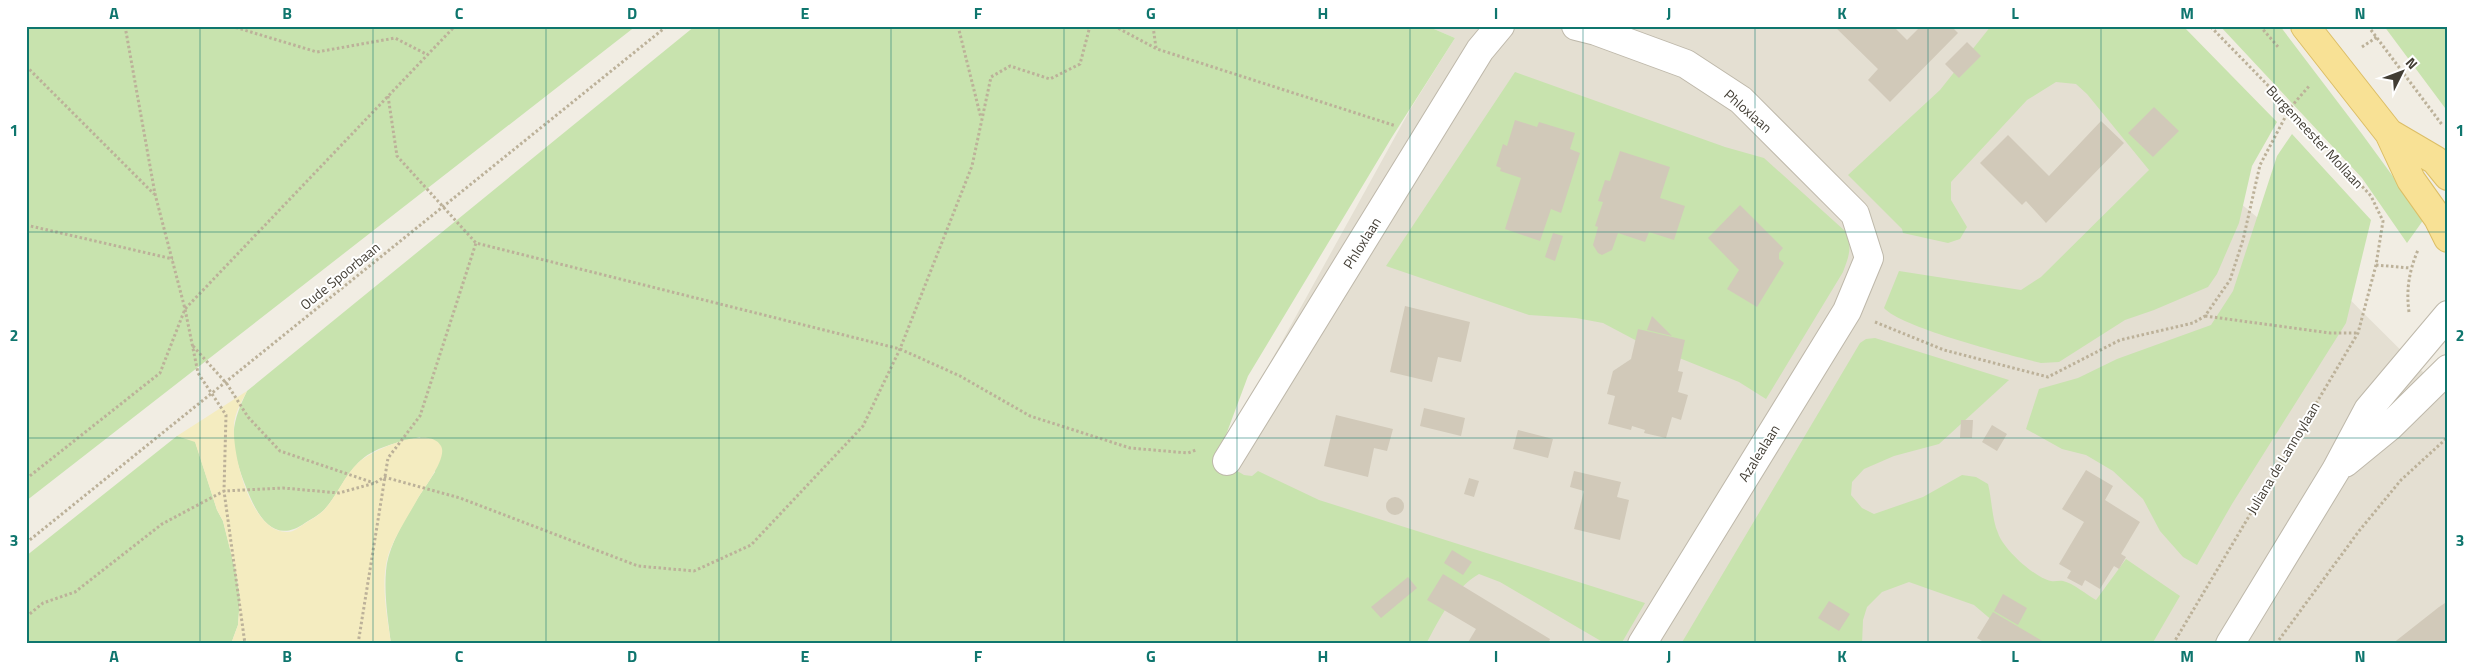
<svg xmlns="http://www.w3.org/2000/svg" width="2474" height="670" font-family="'Titillium Web',sans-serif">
<rect width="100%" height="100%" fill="#f1ede3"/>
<!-- residential -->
<path fill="#e4dfd2" d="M1427,26h599l289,239 122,121 11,6v252h-1315l84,-185 194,-351 44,-70z"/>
<!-- green -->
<path fill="#c8e3ae" d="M26,26h610l-610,475z
M695,26h732l28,12 -63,99 -144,239 -31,83 27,16 8,1 6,-5 61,29 326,103 -24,41h-15l-106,-62 -21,-8c-24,13 -40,46 -53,70h-1035c-3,-24 -7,-49 -5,-73 2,-31 32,-73 49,-99l-15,-35c-21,5 -47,10 -62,26 -14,14 -21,33 -34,47 -5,5 -13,9 -19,13 -34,24 -50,-12 -61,-41 -14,-38 -15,-54 3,-91z
M1991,26h192l94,96 -25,44 -13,57 -22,51 -9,13 -54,23 -29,10 -66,42 -18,1c-31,-8 -139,-35 -157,-55l15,-37 122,19 20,-13 108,-107 -62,-76 -11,-10 -20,-2 -29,18 -76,82v18l16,27 -7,12 -12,4 -45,-10 -1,-4 -54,-54 92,-85z
M2220,26h60l82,108 62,85 -17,24 -45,-65z
M2384,26h64v86z
M1515,72l210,75 39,11 81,73c8,15 4,25 -2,41l-77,127 -27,-17 -102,-41 -34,-18 -27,-5 -47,-3 -143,-49z
M2292,134l79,86 -25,103 -114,181 -35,61 -14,-8 -23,-26 -17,-32 -30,-28 -27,-16 -24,-6 -36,-20 13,-40 39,-11 39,-19 94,-34 22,-34 44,-135z
M1875,338l134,42 -70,64 -45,12 -30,13 -12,13 -1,13 11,13 12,6 49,-17 39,-22 14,2 12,7c4,16 4,36 10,49 5,16 37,45 53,48 4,1 8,-1 12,0 10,2 24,14 33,19l30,-41 54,37 -28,48h-132l-46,-39 -65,-23 -27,10 -15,15 -4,13 -1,24h-181l179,-301 6,-4z
M177,436l18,5 22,69 6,11 13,52 4,25 -2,27 -7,19h-205v-88z"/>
<!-- sand -->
<path fill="#f4ecc0" d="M247,391c-5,10 -13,23 -13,35 -2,28 17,108 54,106 6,0 11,-5 16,-8 6,-4 14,-8 19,-13 14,-14 21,-36 36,-49 14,-12 70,-38 82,-16 7,12 -18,43 -24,54 -9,16 -20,33 -27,50 -11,29 -3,64 1,94h-160l7,-19 2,-27 -4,-25 -13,-52 -6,-11 -22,-68 -18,-6z"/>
<!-- building -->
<path fill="#d1c9b9" d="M1834,26h59l14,14 14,-14h30l7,7 -68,69 -22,-22 10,-11z
M1967,42l14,14 -22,22 -14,-14z
M2154,107l25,24 -26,26 -25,-24z
M1515,120l22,7 2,-5 36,11 -5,16 10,4 -19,60 -10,-4 -11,32 -35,-12 16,-51 -21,-7 1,-3 -5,-2 7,-22 4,2z
M2101,121l23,22 -78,80 -20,-22 -4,4 -42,-42 28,-28 41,41z
M1620,151l50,16 -10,31 25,8 -11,34 -25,-8 -4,10 -27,-9 -6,17 -10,5 -4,-2 -5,-8 5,-18 -3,-1 8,-24 -5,-1 7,-21 5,1z
M1740,205l43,43 -4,5v6l5,4 -27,44 -30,-18 12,-19 -31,-32z
M1553,233l10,3 -8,25 -10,-4z
M1405,306l65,16 -9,40 -23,-5 -6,25 -42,-10z
M1652,316l20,20 -25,-6z
M1638,329l47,11 -7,31 5,1 -5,20 10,3 -7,25 -9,-3 -6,21 -22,-5 1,-3 -13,-4 -1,4 -23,-6 7,-28 -8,-2 6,-23 18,-12z
M1424,408l41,10 -4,18 -41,-10z
M1336,415l57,14 -6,22 -13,-3 -6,29 -44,-11z
M1961,420h12l-1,18h-12z
M1992,425l15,9 -10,17 -15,-9z
M1518,430l35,9 -5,19 -35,-9z
M2086,470l27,16 -8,14 35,22 -19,32 5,3 -7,12 -5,-3 -14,23 -15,-9 -3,6 -15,-8 4,-7 -12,-7 25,-42 -22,-13z
M1574,471l47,11 -4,15 12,3 -9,40 -46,-11 10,-38 -14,-4z
M1469,478l10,3 -5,16 -10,-3z
M1386 506a9 9 0 1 1 18 0a9 9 0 1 1-18 0Z
M1452,550l20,12 -9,13 -19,-12z
M1443,574l107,65 -2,5h-81l9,-15 -49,-29z
M1408,577l9,11 -36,30 -10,-11z
M2003,594l24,14 -9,17 -24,-14z
M1829,601l21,13 -11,17 -21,-13z
M2448,601v43h-56l47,-37z
M1993,612l46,27 8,5h-60l-10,-6z"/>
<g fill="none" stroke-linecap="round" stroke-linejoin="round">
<defs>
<path id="minor" d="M1576,26l20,5 90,33 55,36 114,114 14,44 -22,53 -205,333
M1227,461l253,-411 20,-24
M2345,463l44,-36 59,-58
M2230,644l106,-174 32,-60 80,-95"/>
<path id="major" d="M2305,26l84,107 22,47 27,38 10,20
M2389,133l46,27 13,16"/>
</defs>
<!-- minor casing -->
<use href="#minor" stroke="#beb8aa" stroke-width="30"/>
<!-- major casing -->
<use href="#major" stroke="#dcbe66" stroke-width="30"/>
<!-- path -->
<path stroke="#bcb199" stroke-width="3" stroke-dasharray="2.5 2.5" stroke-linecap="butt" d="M125,26l30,168 30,115 13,64 28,42 -2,76 21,153
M231,26l86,26 78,-14 31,16
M958,26l23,92
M1114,26l43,23 239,77
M1153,26l3,22
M2260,26l19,22
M2368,26l75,100
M2362,47l15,-10
M26,66l128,128
M388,96l9,60 79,87
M26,225l147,34
M2376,265l34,3
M2409,312c-3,-22 0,-41 9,-62
M2205,316l125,17h28
M1875,322l69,28 104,27 72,-37 73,-17 12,-7 25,-36 13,-40 17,-75 30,-57 20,-23
M193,346l34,38 21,33 32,34 94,32
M26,479l134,-106 25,-64 270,-283
M26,543l641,-517
M26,617l17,-14 32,-11 87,-68 62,-33 59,-3 56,5 36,-10 9,-6 76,21 178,68 56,5 57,-26 112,-119 37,-77 72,-183 19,-89 19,-11 40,13 30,-15 10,-38
M358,644l30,-186 32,-42 56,-173 424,106 60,27 70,40 100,32 58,5 8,-3
M2173,644l185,-311 18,-68 7,-44 -12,-25 -81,-88 -80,-82
M2276,644l83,-113 42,-51 47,-43"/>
<!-- minor -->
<use href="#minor" stroke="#fff" stroke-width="28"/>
<!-- major -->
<use href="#major" stroke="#f8e195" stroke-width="28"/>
</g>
<!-- grid -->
<path fill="none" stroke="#0f766e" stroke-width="1" stroke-opacity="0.55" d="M200,26v618M373,26v618M546,26v618M719,26v618M891,26v618M1064,26v618M1237,26v618M1410,26v618M1583,26v618M1755,26v618M1928,26v618M2101,26v618M2274,26v618M26,232h2422M26,438h2422"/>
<g text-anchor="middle" stroke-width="4" stroke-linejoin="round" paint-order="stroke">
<!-- street labels -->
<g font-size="14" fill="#423d34" stroke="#fff">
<text transform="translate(1748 111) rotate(41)" y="5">Phloxlaan</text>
<text transform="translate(2315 137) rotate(47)" y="5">Burgemeester Mollaan</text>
<text transform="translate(1362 243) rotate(-58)" y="5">Phloxlaan</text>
<text transform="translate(340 276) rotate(-39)" y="5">Oude Spoorbaan</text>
<text transform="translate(1759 453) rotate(-58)" y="5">Azalealaan</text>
<text transform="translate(2283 458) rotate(-59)" y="5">Juliana de Lannoylaan</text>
</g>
</g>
<!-- border -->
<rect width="2474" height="670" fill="none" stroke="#ffffff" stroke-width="55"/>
<!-- north arrow -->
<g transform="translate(2402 72) rotate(48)" stroke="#ffffff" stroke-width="4" paint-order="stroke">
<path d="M0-4L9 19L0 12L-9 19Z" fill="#423d34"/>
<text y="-8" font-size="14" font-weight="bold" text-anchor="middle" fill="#423d34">N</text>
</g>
<rect x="28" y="28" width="2418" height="614" fill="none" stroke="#0f766e" stroke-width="2"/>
<g font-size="16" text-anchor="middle" font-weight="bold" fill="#0f766e">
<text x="114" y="19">A</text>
<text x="287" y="19">B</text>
<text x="459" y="19">C</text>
<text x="632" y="19">D</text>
<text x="805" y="19">E</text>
<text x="978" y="19">F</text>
<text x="1151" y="19">G</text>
<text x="1323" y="19">H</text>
<text x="1496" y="19">I</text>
<text x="1669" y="19">J</text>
<text x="1842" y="19">K</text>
<text x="2015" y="19">L</text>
<text x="2187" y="19">M</text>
<text x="2360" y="19">N</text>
<text x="14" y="136">1</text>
<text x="2460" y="136">1</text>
<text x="14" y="341">2</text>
<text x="2460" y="341">2</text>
<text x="14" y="546">3</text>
<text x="2460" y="546">3</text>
<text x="114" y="662">A</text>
<text x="287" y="662">B</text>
<text x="459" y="662">C</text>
<text x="632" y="662">D</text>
<text x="805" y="662">E</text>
<text x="978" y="662">F</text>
<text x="1151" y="662">G</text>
<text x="1323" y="662">H</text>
<text x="1496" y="662">I</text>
<text x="1669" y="662">J</text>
<text x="1842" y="662">K</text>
<text x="2015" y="662">L</text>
<text x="2187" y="662">M</text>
<text x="2360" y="662">N</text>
</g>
</svg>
